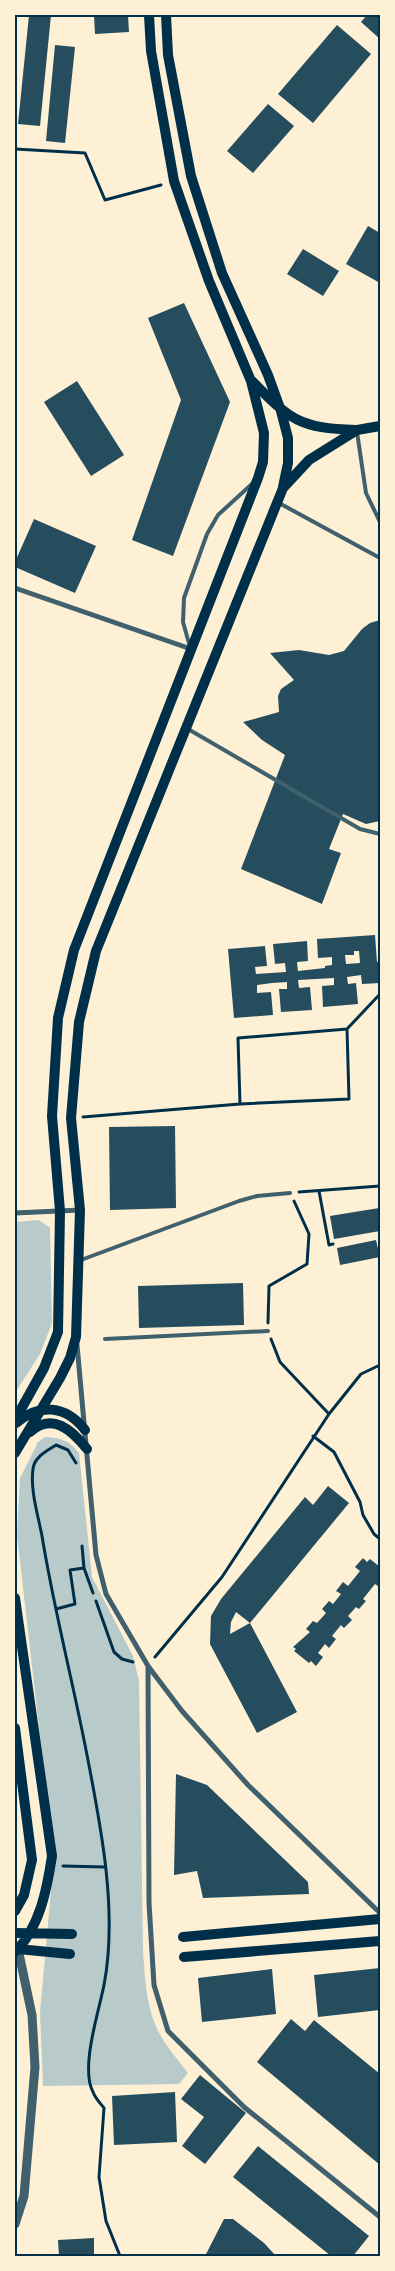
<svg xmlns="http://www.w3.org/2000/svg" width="395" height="2271" font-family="'IBM Plex Serif',serif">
<rect width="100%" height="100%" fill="#fdf0d5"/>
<!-- green -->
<path fill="#b9caca" d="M39,1220l11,8 2,95 -12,31 -25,39v-171z
M45,1437c16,1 24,3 34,16l13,124 41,79 6,25 4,269c2,30 3,61 19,88 7,12 17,23 26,35l-9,11 -136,2 -3,-74 14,-154 -37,-323 3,-57 18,-36z"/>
<!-- building -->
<path fill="#264d5e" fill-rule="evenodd" d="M29,15h22l-11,111 -22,-2z
M94,15h34l1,17 -34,2z
M367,15h13v24l-19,-17z
M337,25l34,29 -58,69 -35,-29z
M55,45l20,2 -10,96 -19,-2z
M268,104l26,22 -41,47 -26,-22z
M368,226l12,7v50l-34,-19z
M303,249l36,22 -16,25 -36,-22z
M184,303l46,99 -57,154 -41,-16 49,-140 -33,-82z
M77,381l47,74 -33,21 -47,-74z
M34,519l62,27 -21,47 -60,-26v-5z
M380,620v201l-14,3 -23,-10 -14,35 12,4 -19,51 -81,-35 44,-114 -23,-15 -19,-18 36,-10 -1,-16 3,-7 13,-9 -24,-27 29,-3 30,5 15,-4 18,-22 8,-6z
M375,935l2,27 3,-1v22l-18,1 -1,-9 -14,2 1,7 8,-1 2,21 -35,3 -1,-21 12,-1v-7l-36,2 1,8 11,-1 2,23 -31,2 -2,-23h8v-7l-15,1 -15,2v8l14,-1 2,23 -39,3 -6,-69 37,-3 2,20 -12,1 1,7 30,-2 -1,-9 -10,1 -2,-20 34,-3 1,20 -11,1 1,9 27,-3v-2l7,-1v-8l-14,1 -1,-19zM354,951h5l1,12 -14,1 -1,-9h9z
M175,1126l1,82 -66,2 -1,-83z
M379,1208l1,23 -46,8 -4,-23z
M376,1240l4,17 -40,8 -3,-17z
M243,1283l1,42 -105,3 -1,-42z
M328,1486l21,17 -99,120 -14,-11 -5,10 -1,12 20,-11 47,89 -40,21 -47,-89 1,-28 10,-17 84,-102 8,8z
M363,1558l4,4 3,-3 10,8v17l-2,2 -3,-2 -12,15 3,2 -7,8 -3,-2 -8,9 4,4 -8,8 -3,-3 -9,11 4,3 -7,9 -4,-4 -7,9 5,4 -7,9 -5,-5 -2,2 -15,-12 2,-2 -3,-2 17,-15 -4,-3 7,-8 4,2 9,-10 -4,-4 7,-8 4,3 8,-10 -5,-3 7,-9 5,4 12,-15 -5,-4z
M176,1774l31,11 101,97 1,12 -106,4 -6,-27 -23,4z
M380,1968v42l-62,7 -4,-42z
M272,1969l4,45 -74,8 -4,-44z
M291,2019l14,12 9,-11 66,54v91l-123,-103z
M200,2075l46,38 -41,51 -23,-18 22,-29 -23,-18z
M175,2092l2,50 -63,3 -2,-49z
M258,2146l111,90 -16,20h-22l-98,-79z
M224,2219h9l31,24 12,13h-71z
M94,2238v18h-35l-1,-16z"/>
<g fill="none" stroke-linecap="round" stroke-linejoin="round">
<!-- path -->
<path stroke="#003049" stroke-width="3" d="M15,149l70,4 20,47 56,-15
M240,1104l-2,-66 109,-9 33,-35
M83,1117l157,-13 109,-5 -2,-70
M319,1191l10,54 4,-1
M299,1192l81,-6
M268,1323l1,-37 38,-22 2,-30 -15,-33
M271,1339l9,23 49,52
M313,1436l21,16 26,50 3,13 11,19 6,5
M76,1463l-8,-13 -12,-5c-9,6 -22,12 -23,24 -3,21 5,46 9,67 12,74 31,146 45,219 14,72 31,157 17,230 -5,26 -24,83 -11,107 2,6 7,11 11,16l-5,69 7,44 14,35
M82,1546l2,22 9,25
M96,1601l18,51 8,7 11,3
M56,1609l19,-5 -5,-34 14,-2
M155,1657l67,-80 107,-163 32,-40 19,-9
M63,1866l42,1"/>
<!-- service -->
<path stroke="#3f606c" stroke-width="4" d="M357,432l9,61 14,29
M279,503l101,55
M190,647l-7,-25 1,-24 23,-64 11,-19 35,-32
M188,729l172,100 20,5
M81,1260l158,-59 18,-5 33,-3
M105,1339l163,-8"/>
<!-- minor -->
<path stroke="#3f606c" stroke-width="5" d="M15,588l176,61
M15,1213l65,-3
M77,1345l19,210 10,39 42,72 1,237 5,82 14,46 76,76 136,110
M148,1666l34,45 66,74 132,128"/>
<!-- tertiary -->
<path stroke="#3f606c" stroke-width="9" d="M15,2224l9,-28 11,-129 -3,-52 -14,-66"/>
<!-- secondary -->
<path stroke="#003049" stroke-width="10" d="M166,15l2,40 23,121 31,97 46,102 13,36 7,27v25l-5,24
M252,381c39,40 48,47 104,49
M15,1420l29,-52 14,-36 2,-121 -8,-95 6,-98 16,-68 184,-472 5,-16 1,-29 -13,-52 -42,-100 -35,-100 -23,-130 -2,-36
M16,1423c23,-20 50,-18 69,7
M30,1432c22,-20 42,-2 57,17
M15,1453l45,-75 10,-20 6,-21 4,-127 -9,-92 8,-96 17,-71 187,-463 26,-28 48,-30 23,-4
M15,1598l37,258c-5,33 -12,71 -37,96
M15,1728l17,132 -8,35 -9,16
M15,1933l57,1
M183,1937l197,-18
M15,1947l3,2 52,5
M184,1957l196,-16"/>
</g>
<!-- border -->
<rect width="395" height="2271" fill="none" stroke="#fdf0d5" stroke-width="32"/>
<rect x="16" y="16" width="363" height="2239" fill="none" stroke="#003049" stroke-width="2"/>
</svg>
